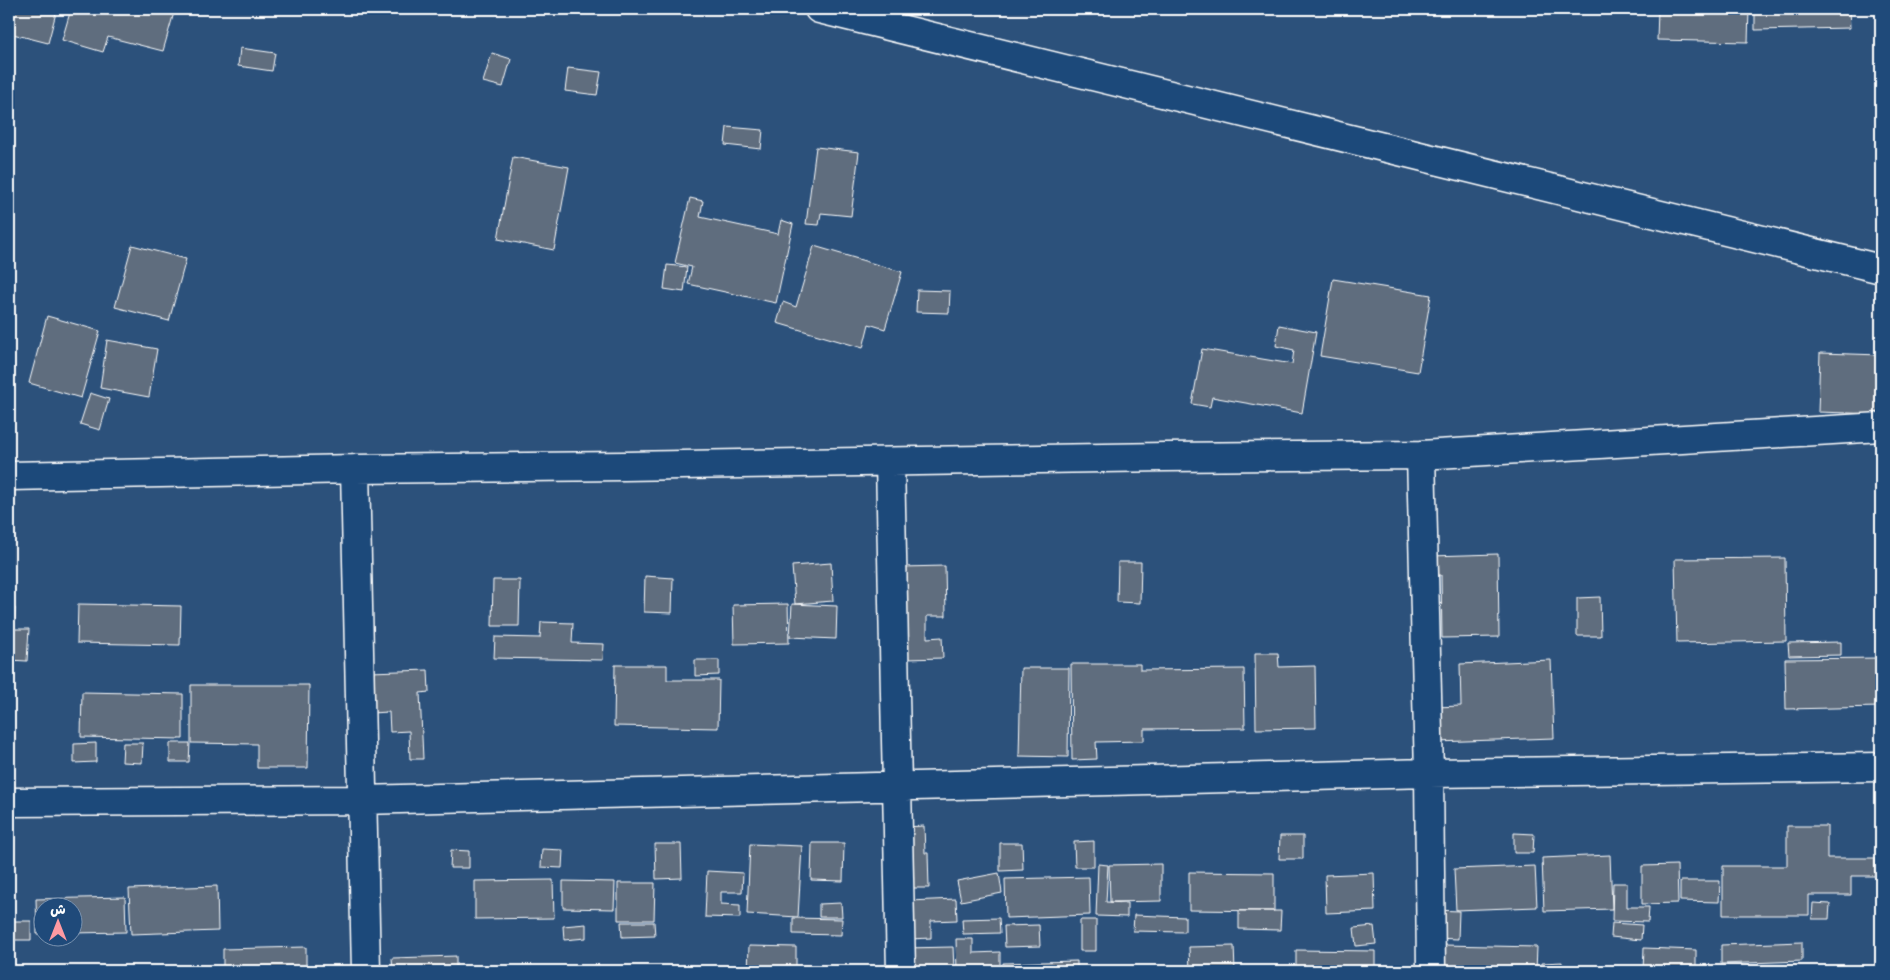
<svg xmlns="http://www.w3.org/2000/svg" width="1890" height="980" font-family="Mali,'Playpen Sans Arabic',sans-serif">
<rect width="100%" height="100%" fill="#2c517b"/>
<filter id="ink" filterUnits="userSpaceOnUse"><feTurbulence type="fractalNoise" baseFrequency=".02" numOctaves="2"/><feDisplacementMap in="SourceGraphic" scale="10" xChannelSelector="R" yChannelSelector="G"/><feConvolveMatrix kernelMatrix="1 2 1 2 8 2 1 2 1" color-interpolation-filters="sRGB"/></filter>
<g filter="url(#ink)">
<!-- building -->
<path fill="#5e6d7e" stroke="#fff" d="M12,9h45l-9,34 -39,-10v-11z
M71,9h104l-12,42 -55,-14 -5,15 -41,-12z
M1658,9h91l-1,33 -91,-2z
M1755,9h94l1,19 -95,2z
M240,48l35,5 -3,18 -34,-5z
M492,53l19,6 -8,28 -20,-5z
M568,68l33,4 -4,23 -32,-4z
M727,127l36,3 -2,19 -36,-4z
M816,147l43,5 -8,64 -30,-3 -2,12 -13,-1z
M513,157l56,10 -15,83 -56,-11z
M690,198l13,3 -3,16 78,17 3,-14 12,4 -17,79 -88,-19 4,-17 -17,-4z
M132,245l54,14 -17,62 -54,-14z
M814,246l88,26 -17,57 -16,-5 -6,24 -86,-25 6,-21 13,5z
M667,265l20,2 -3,25 -20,-3z
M1333,279l98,16 -13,77 -98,-16z
M917,290l33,1 -1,22 -33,-1z
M47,316l53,15 -19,67 -52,-15z
M1279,325l37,7 -14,81 -90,-16 -2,10 -18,-3 10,-55 90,15 2,-14 -18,-4z
M107,340l50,9 -8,48 -49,-9z
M1820,353l61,2 -2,59 -61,-2z
M90,393l19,6 -9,31 -20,-6z
M1498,554l1,83 -57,1 -1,-63h-9l-1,-19z
M1785,558l1,83 -109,2 -2,-84z
M1118,562h23l-1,41 -23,-1z
M831,563l2,38 -38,3 -3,-38z
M945,566l1,50h-19v22l15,-1 1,21 -37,1 -3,-92z
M645,576l28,2 -1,35 -28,-1z
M493,580h27l-1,46h-27z
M1600,597l1,39h-24v-38z
M78,604l103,2 -1,39 -103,-2z
M788,604l1,39 -55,1 -1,-39z
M792,604l45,2 -1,33 -46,-2z
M9,608h6l-1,21h15l-2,32 -18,-1z
M541,622l32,1 -1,20 32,1 -1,16 -109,-2 1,-21 45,1z
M1841,642v13l-52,1 -1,-13z
M1255,653h23l1,14 36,-1 1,62 -60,1z
M1881,658v49l-95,2 -1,-50z
M695,660h24v15l-24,1z
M1551,660l3,78 -118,4 -1,-35 26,-1 -1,-42z
M1071,664h69v6l104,-1 1,59 -101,1v12l-48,1 1,17 -25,1z
M615,665h52v15h52l-1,48 -104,-2z
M1021,668h48l-1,89 -49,-1z
M428,670l1,22 -9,1 3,66h-13l-1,-28 -19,1 -1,-20 -18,1 -1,-41z
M191,685h118l-1,83h-51v-24l-66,-1z
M82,692l101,2v45l-102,-2z
M96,743v19l-22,1v-19z
M123,743h20l-1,20 -20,-1z
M170,743h20l-1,19h-19z
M924,826l1,27h3l1,35h-23l-2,-61z
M1787,826h40v32h48v18h-24v19h-42v20h-86v-49h64z
M1514,833l20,1 -1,19h-19z
M1280,836h23v23h-24z
M1094,841v26h-19l-1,-25z
M812,843h32l-1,38 -32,-1z
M1000,843h22l1,27 -23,1z
M655,844h26l1,34 -26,1z
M750,844l52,2 -4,71 -51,-3z
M542,849l21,1 -1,18 -21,-1z
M451,850l18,1v17h-19z
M1610,855l2,54 -68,2 -2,-53z
M1098,864l10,1 -2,37 21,1v14l-31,-1z
M1161,864v37l-51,1 -1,-37z
M1677,865l1,38 -36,1v-38z
M1535,866l2,41 -81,3 -2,-41z
M707,871l36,2 -1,19h-21v12l19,1v13l-35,-1z
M1189,872l85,1v38l-85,-1z
M999,873l3,20 -41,8 -4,-20z
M1374,873l1,38 -49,2 -1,-38z
M1089,877l1,38 -84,3 -1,-39z
M553,880l1,38 -79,1v-38z
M563,881l52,1 -1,27 -51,-1z
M1680,881h40l-1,21 -39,-1z
M618,883h37l-1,37h-36z
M1613,883h14v24h22l-1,15 -36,-1z
M217,886l1,45 -87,3 -2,-45z
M125,897l1,35 -54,1v-25h-30v26h-5l-1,-35z
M956,899l1,21 -26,1v17l-21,1 -1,-38z
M841,903l1,14h-23v-13z
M1813,903l17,1 -1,15h-17z
M1434,910l25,1 -1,28 -25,-1z
M1239,911h42l-1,19 -41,-1z
M1134,915l51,2v15l-52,-1z
M793,918l49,1 -1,16 -48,-1z
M999,918l1,15 -37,1 -1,-15z
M1080,920h16v31h-16z
M12,921h19v19h-19z
M621,922h33l1,14 -33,1z
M1612,923l30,2 -1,15 -30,-3z
M586,924v14l-22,2 -1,-14z
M1039,925l1,21 -35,1 -1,-21z
M1374,926l2,18 -20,2 -2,-18z
M956,939h17v14l27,-1v19h-43z
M1802,942v19l-81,3v-19z
M1443,945l94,2 -1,24h-93z
M749,946l47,1v24h-48z
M1234,946l1,25h-45l-1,-24z
M306,947v24h-83v-22z
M953,947l1,24h-48l-1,-23z
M1644,948l52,2v21h-53z
M1296,950l79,1v17h-26v3h-53z
M456,956v15h-63l-1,-13z
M1077,961v10h-74v-8z
M1562,962v9h-20v-8z"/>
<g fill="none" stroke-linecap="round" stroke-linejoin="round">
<defs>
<path id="minor" d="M1421,455l8,318 2,198
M890,462l11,509
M355,469l11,502
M9,476l346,-7 269,-3 541,-9 256,-2 460,-28
M9,802l353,-2 1067,-27 452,-6"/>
<path id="tertiary" d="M819,9l1062,260"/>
</defs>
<!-- minor casing -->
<use href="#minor" stroke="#fff" stroke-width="31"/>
<!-- tertiary casing -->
<use href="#tertiary" stroke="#fff" stroke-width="31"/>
<!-- minor -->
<use href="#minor" stroke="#1f4a7a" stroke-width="28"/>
<!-- tertiary -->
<use href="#tertiary" stroke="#1f4a7a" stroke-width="28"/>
</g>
</g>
<!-- margin -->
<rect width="1890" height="980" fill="none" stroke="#1f4a7a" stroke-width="30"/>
<rect x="15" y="15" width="1860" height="950" fill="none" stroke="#fff" stroke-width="2" filter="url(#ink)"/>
<!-- north arrow -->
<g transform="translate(58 922)"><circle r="24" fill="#1f4a7a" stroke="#7992af"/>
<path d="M0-4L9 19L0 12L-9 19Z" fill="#ff9aa2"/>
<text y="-8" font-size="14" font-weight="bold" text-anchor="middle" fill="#ffffff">ش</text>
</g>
</svg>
